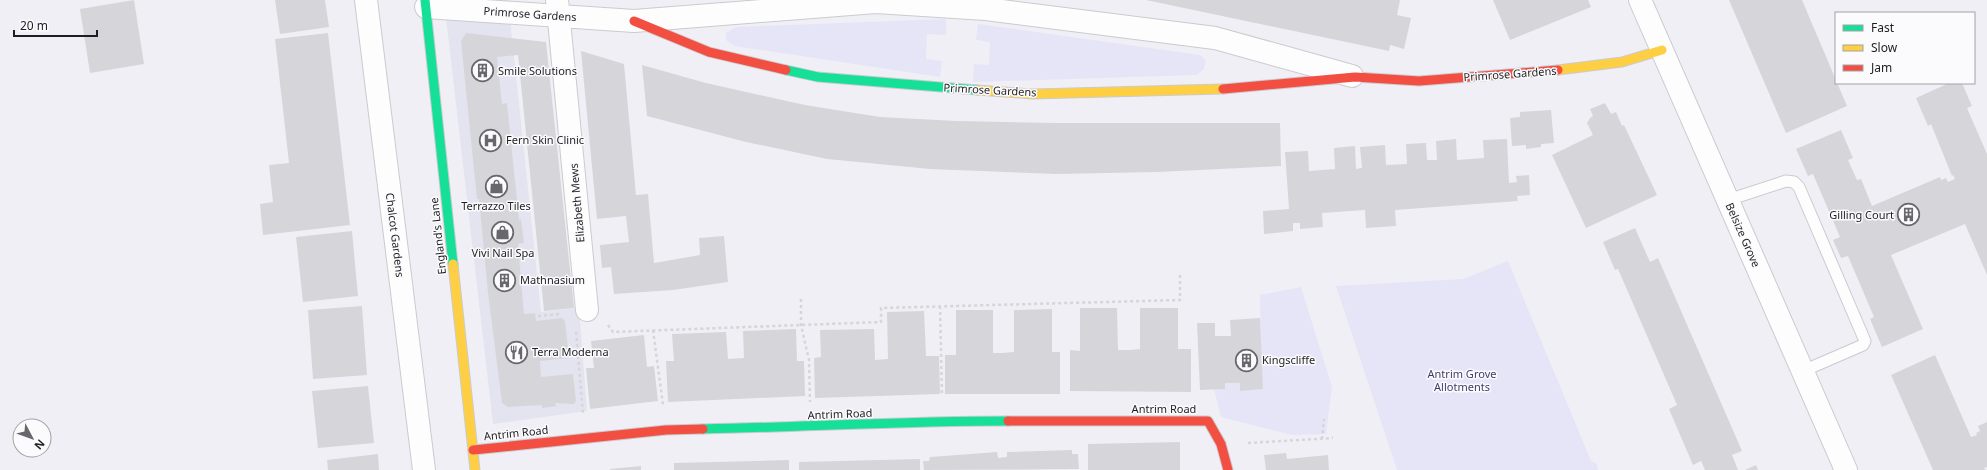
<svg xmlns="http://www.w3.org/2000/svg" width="1987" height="470" font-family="'Noto Sans',sans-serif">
<rect width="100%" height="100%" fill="#efeff5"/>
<!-- built -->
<path fill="#e4e4f1" d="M444,0h64l33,312 38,-4 8,103 -94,13z"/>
<!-- green -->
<path fill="#e6e5f8" d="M946,19v16l-19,-1 -1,25 16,2 -2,16 -205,-31 -9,-6v-7l10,-6z
M978,24l222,31 6,5 -2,9 -7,6 -224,7 1,-18 15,1 1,-23 -14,-2z
M1508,261l83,200 6,3 1,6h-201l-61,-184 127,-7z
M1301,287l31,100 -6,47 -34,1 -71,-18 -8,-32 12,-9 36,3 -1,-84z"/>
<!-- building -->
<path fill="#d6d6da" d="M134,0l10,64 -54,9 -10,-64z
M275,0h50l4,27 -49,7z
M1146,0h254l-3,15 14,3 -7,31 -14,-4 -1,6z
M1493,0h95l3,7 -81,33z
M1729,0h73l45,106 -61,27z
M328,33l22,192 -87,10 -3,-31 13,-2 -4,-37 20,-2 -14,-124z
M466,33l80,9 28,266 -30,3 -26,-256 -21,2 5,47 5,-1 12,117 2,-1 3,24 -6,1 6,70 11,-1 1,8 26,-3 3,3 4,37 -29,3 1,16 32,-3 3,27 -2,3 -19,-1 1,3 -14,2v-3l-34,2 -6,-4 -14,-110 -9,-94h-2l-16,-158z
M581,51l43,13 12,131 12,-1 6,69 46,-8 -1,-17 25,-2 4,46 -55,8 -59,4 -3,-27 -9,1 -2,-23 29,-3 -3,-26 -29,3z
M642,65l64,18 99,22 75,12 76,4 100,2h224l1,43 -123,6 -102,2 -126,-5 -103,-10 -81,-17 -99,-26z
M1949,83h13l10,23 -5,2 20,46v121l-22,-51 -74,31 32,74 -41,18 -12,-28 4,-2 -26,-61 -7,2 -8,-18 7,-3 -27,-63 -5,2 -12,-27 45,-19 12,28 -5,2 9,20 4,-1 11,27 68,-29 1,3 5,-2 2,4 7,-3 -2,-4 -1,1 -21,-52 -3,2 -12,-28z
M1605,103l6,11 5,-2 6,14 2,-1 33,70 -71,33 -34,-73 41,-20 -6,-12 3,-5 3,-2 -3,-7z
M1551,110l3,33 -13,1v3l-15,2v-4l-14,1 -2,-28 10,-1v-5z
M1456,139l1,21 27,-2 -1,-18 24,-1 2,44 8,-1 -1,-6 13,-1 1,20 -13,1 1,5 -123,9 1,16 -30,2 -1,-18 -43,3 1,14 -23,2v-6h-7v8l-29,3 -1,-23 26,-2 -4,-57 23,-1 1,20 26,-2 -1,-21 21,-2 1,23 6,-1 -2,-21 25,-2 1,20 21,-1 -1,-20 20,-1 1,17h10l-1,-19z
M1635,228l15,34 8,-4 84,193 -10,4 6,15h-33l-4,-9 -8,4 -24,-56 8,-4 -59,-136 -3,1 -12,-28z
M352,231l6,65 -55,6 -7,-65z
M362,306l5,69 -54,4 -5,-69z
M1080,308h37l1,42h12l10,-1v-41h38v41h13v43l-121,-1v-41l10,1z
M1052,309v43h8v42h-115v-39h11v-45h37v43h9l12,-1v-42z
M924,311l2,45h13l1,38 -125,4 -1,-40 7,-1 -1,-27 54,-1 1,31 13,-1 -1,-47z
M1260,318l3,71 -23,2v-8h-15v6l-25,1 -3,-67h18v13h16l-1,-16z
M796,329l1,32h7l1,35 -137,6 -2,-41h8l-2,-27 54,-2 2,27 16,-1 -1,-27z
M644,335l3,32 7,-1 4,35 -68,8 -4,-41h8l-3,-27z
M1935,355l36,82 6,-2 -1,-2 4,-2 -2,-5 9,-4v45l-3,1 1,2h-52l-42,-95z
M368,386l6,57 -56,5 -6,-57z
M1180,442v28h-92v-26z
M1072,450v4h6l1,15 -155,1 -1,-9h6l1,-4 67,-5 1,6 9,-1v-5z
M1286,453l1,6 41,-4 1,15h-63l-2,-15z
M378,454l1,16h-51l-1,-10z
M920,459v11h-121v-8z
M789,460v10h-115v-7z
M1756,465l2,5h-13z
M641,466v4h-31v-1z"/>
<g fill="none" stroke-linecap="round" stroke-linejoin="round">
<defs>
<path id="lane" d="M1728,200l58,-19 8,1 5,5 66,154 -2,4 -60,26"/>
<path id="street" d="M366,0l58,470
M557,0l30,310
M1640,0l206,470
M426,7l208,14 242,-19 110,7 229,29 137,38"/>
<path id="fast" d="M425,0l28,264
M786,70l32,7 159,13
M703,429c102,-2 203,-8 305,-8"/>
<path id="slow" d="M1558,70l64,-8 40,-12
M977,90l55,4 191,-5
M453,264l22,206"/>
<path id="jam" d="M634,21l75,31 77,18
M1223,89l132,-12 64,4 139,-11
M1008,421h200l13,23 7,26
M473,450l193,-20 37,-1"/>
</defs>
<!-- lane casing -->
<use href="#lane" stroke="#cbcbcf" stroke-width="13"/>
<!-- street casing -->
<use href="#street" stroke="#cbcbcf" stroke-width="24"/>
<!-- fast casing -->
<use href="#fast" stroke="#cbcbcf" stroke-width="11"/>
<!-- slow casing -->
<use href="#slow" stroke="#cbcbcf" stroke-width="11"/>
<!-- jam casing -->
<use href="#jam" stroke="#cbcbcf" stroke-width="11"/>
<!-- path -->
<path stroke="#d6d6d8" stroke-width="2.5" stroke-dasharray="3 3" stroke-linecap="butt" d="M801,299v26l8,35 1,42
M940,306l2,90
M538,316l24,-2
M608,325l5,7 268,-10v-14l299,-8v-25
M653,330l10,75
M576,332l7,82
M1322,439l2,-20
M1248,443l85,-5"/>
<!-- lane -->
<use href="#lane" stroke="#fdfdfe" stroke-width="11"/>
<!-- street -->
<use href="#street" stroke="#fdfdfe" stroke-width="22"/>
<!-- fast -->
<use href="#fast" stroke="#16e098" stroke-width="9"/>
<!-- slow -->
<use href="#slow" stroke="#ffcf43" stroke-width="9"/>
<!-- jam -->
<use href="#jam" stroke="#f24e42" stroke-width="9"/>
</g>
<!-- icons -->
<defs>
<symbol id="building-ring" viewBox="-11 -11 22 22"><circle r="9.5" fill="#fbfbfd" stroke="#67676c" stroke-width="1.5"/><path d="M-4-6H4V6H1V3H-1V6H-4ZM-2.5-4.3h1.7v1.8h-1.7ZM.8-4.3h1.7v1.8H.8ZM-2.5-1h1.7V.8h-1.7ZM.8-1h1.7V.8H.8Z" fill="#67676c"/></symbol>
<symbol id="hospital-ring" viewBox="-11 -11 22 22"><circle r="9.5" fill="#fbfbfd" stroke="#67676c" stroke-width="1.5"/><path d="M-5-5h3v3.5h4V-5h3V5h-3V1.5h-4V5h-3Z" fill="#67676c"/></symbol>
<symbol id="shop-ring" viewBox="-11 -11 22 22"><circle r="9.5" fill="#fbfbfd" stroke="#67676c" stroke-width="1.5"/><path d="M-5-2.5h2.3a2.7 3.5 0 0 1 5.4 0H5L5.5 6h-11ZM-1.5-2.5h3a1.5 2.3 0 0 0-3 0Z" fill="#67676c"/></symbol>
<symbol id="restaurant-ring" viewBox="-11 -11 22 22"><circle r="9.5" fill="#fbfbfd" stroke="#67676c" stroke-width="1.5"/><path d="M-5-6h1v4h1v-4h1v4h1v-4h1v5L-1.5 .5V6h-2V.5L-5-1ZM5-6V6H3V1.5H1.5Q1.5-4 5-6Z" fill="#67676c"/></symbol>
</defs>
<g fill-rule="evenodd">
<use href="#building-ring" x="470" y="58" width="25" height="25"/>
<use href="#hospital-ring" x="478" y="128" width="25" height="25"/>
<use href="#shop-ring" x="484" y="174" width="25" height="25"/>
<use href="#building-ring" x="1896" y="202" width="25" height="25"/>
<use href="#shop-ring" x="490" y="220" width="25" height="25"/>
<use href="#building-ring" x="492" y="268" width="25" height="25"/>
<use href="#restaurant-ring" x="504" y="340" width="25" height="25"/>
<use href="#building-ring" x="1234" y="348" width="25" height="25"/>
</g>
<g text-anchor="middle" stroke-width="3" stroke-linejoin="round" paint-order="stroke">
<!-- street labels -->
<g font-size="11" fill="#1e1e22" stroke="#fbfbfd">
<text transform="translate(530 14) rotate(4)" y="4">Primrose Gardens</text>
<text transform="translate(1510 74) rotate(-4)" y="4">Primrose Gardens</text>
<text transform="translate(990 90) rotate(3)" y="4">Primrose Gardens</text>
<text transform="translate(577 203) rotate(-95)" y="4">Elizabeth Mews</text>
<text transform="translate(395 235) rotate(83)" y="4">Chalcot Gardens</text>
<text transform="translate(1743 235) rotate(66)" y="4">Belsize Grove</text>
<text transform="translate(438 236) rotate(-96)" y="4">England's Lane</text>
<text x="1164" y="413">Antrim Road</text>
<text transform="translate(840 414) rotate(-2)" y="4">Antrim Road</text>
<text transform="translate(516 433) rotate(-6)" y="4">Antrim Road</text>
</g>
<!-- poi labels -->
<g font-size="11" fill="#1e1e22" stroke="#fbfbfd" text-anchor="start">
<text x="498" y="75">Smile Solutions</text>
<text x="506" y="144">Fern Skin Clinic</text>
<text x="496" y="210" text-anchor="middle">Terrazzo Tiles</text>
<text x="1894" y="219" text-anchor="end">Gilling Court</text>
<text x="503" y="257" text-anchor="middle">Vivi Nail Spa</text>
<text x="520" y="284">Mathnasium</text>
<text x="532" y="356">Terra Moderna</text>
<text x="1262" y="364">Kingscliffe</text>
</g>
<!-- park labels -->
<g font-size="11" fill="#413b6d" stroke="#fbfbfd">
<text x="1462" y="378">Antrim Grove<tspan x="1462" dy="13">Allotments</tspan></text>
</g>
</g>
<!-- legend -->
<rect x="1835" y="12" width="140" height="72" fill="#fbfbfd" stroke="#a3a3a5"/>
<rect x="1843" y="25" width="20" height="6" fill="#16e098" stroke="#a3a3a5"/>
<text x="1871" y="32" font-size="12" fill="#1e1e22">Fast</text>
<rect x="1843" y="45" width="20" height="6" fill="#ffcf43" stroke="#a3a3a5"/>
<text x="1871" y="52" font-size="12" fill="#1e1e22">Slow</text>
<rect x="1843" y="65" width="20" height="6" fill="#f24e42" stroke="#a3a3a5"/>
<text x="1871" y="72" font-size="12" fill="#1e1e22">Jam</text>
<!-- north arrow -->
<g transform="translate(32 438) rotate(131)"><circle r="19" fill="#fbfbfd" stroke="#a3a3a5"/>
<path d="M0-3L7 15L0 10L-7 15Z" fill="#67676c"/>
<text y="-6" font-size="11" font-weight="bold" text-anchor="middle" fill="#1e1e22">N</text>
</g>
<!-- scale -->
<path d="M14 30v6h83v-6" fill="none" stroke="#1e1e22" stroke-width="2"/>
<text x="20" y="30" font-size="12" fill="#1e1e22" stroke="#fbfbfd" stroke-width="3" paint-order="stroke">20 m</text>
</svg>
